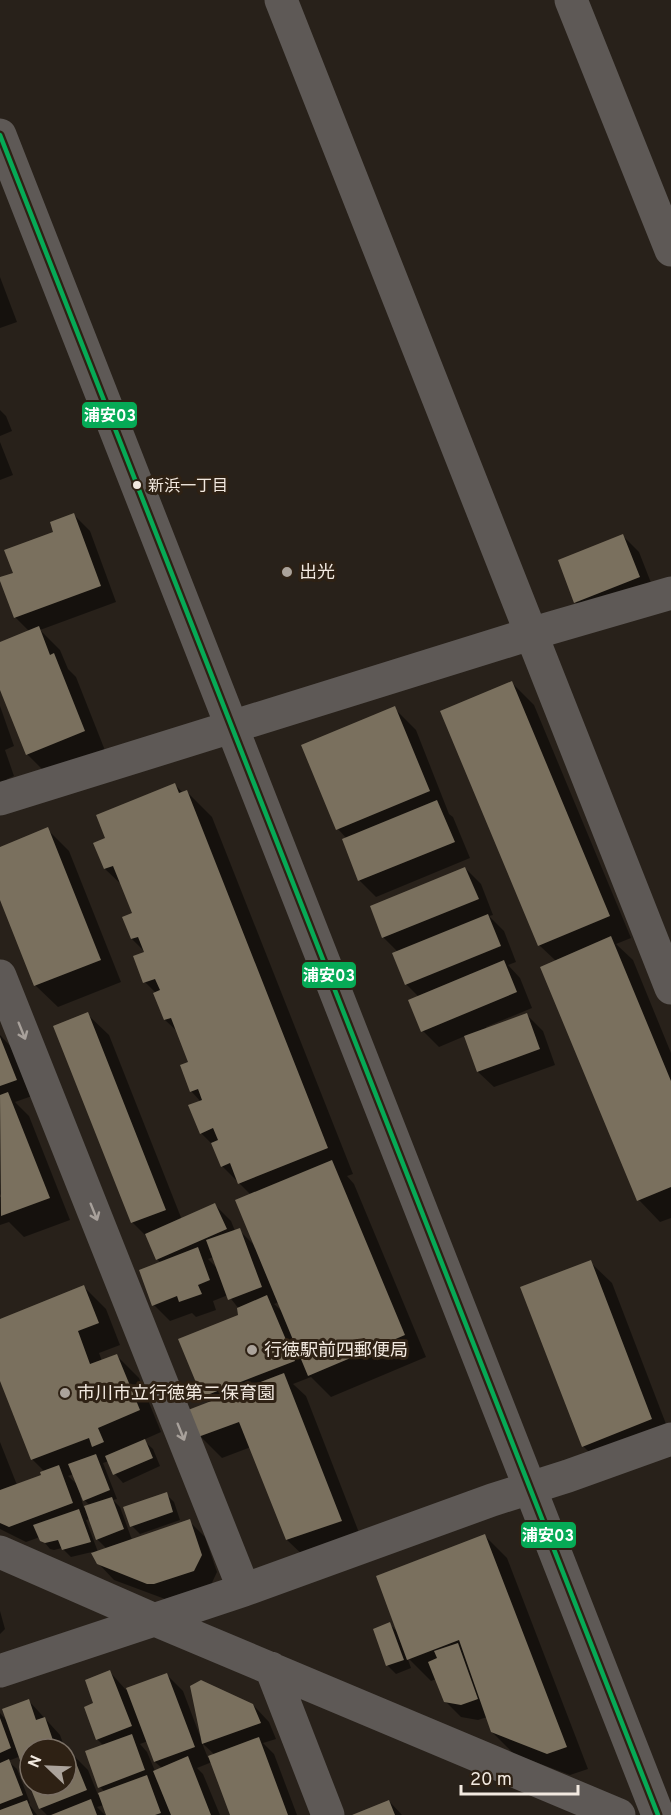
<svg xmlns="http://www.w3.org/2000/svg" width="671" height="1815" font-family="Overpass,'Noto Sans JP',sans-serif">
<rect width="100%" height="100%" fill="#28211a"/>
<!-- shadow -->
<path fill="#0007" fill-rule="evenodd" d="M0,277l17,45 -17,6z
M0,410l6,6 6,15 -12,5z
M0,442l13,33 -13,5z
M74,515l16,16 26,71 -76,28 20,20 8,19 8,8 30,76 -57,23 -22,-22 -27,-69v-42l30,-11 -15,-15v-43z
M623,536l16,16 16,41 -64,25 -16,-16z
M512,683l22,22 97,233 -15,6 17,16 38,93v165l-11,4 -21,-22 -83,-239 -17,-16z
M0,706l14,40 -9,4 9,26 -7,3 5,14 -12,4z
M394,708l22,22 33,84 4,3 17,41 -94,39 -16,-16 -16,-41 3,-1 -9,-10 -35,-83z
M175,785l8,8 4,-1 25,25 141,357 -6,2 7,8 72,173 -95,40 -20,-20 -18,7 13,12 57,147 -54,18 -22,-21 -36,-93 -29,11 -22,-22 10,-33 -7,-6 -23,-58 60,-23 -1,-7 -11,-14 -15,6 3,9 -20,7 -4,-4 -22,8 -16,-16 7,-42 -4,-4 -9,-21 -16,-16 -45,-208 22,21 73,185 33,-15 16,16 4,10 4,-1 17,17 -5,-52 -29,-29 -7,-19 -14,-14v-31l-10,-11 -1,-28 -11,-30 -14,-13 -9,-27 -11,-11 1,-29 -14,-14 -8,-22 10,-3 -11,-28 -18,-17 2,-30zM214,1257l4,12 -10,-10zM279,1302l5,11 -10,-9z
M47,829l22,22 52,131 -63,25 -22,-21 -36,-90v-47z
M465,868l16,16 12,31 -4,1 15,15 12,31 -8,3 12,13 12,30 -46,19 1,2 40,-14 16,16 12,34 -61,22 -16,-15 -13,-36 -26,11 -16,-16 -4,-34 -13,-13 -8,-32 -15,-15z
M0,1035l13,14 19,47 -17,6 14,14 41,104 -46,17 -15,-15 -9,3v-28h2l-2,-3z
M590,1262l22,21 59,154 -66,31 -22,-22z
M84,1287l22,22 14,36 -21,8 3,8 15,-5 22,22 22,54 -18,8 10,9 7,17 -37,17 -8,-9 -6,-13 -6,2 14,36 -4,1 7,7 12,33 57,-19 16,16 12,35 -7,15 -45,12 -51,-19 -16,-17 -6,-11 -21,5 -9,-9 -8,2 -4,-1 -10,-12 -14,5 -26,-13v-87l17,43 26,-9 2,-4 -13,-13 -32,-82v-57zM74,1474l5,12 -11,-10zM80,1495l10,11 -6,2zM90,1519l7,20 10,10 -9,3 -12,-32z
M166,1494l8,8 6,18 -40,14 -8,-8z
M485,1536l22,22 81,211 -18,6 -56,-21 -22,-22 -5,-15 -9,3 -17,-3 -16,-16 -9,-22 -5,2 -24,-24 4,11 -15,6 -8,-8 -13,-36 14,-6 10,9z
M0,1611l5,18 -5,5z
M110,1672l16,18 41,-15 16,16 17,45 53,-31 16,17 7,17 -13,4 11,11 23,61h-65l-20,-53 -15,6 6,6 17,41h-112l-4,-10 -7,2 8,8h-58l-7,-7 -9,-23h35v-34l2,5 4,-2 16,16 10,25 7,-3 -5,-5 4,-41 -7,-7 -2,-35zM148,1741l7,21 7,6 -7,3 -8,-19 -7,-8zM202,1743l13,12 -7,3z
M29,1701l31,34 5,14h-35v20l-7,-7 -2,-6 -13,5 9,8 13,34 -1,1 8,11h-37v-102l8,9z
M389,1801l13,14h-46z"/>
<!-- building -->
<path fill="#7a705e" d="M74,513l27,73 -87,32 -14,-37v-4l13,-4 -9,-23 49,-18 -3,-10z
M623,534l17,43 -66,26 -16,-43z
M39,626l11,29 4,-2 31,78 -59,24 -26,-65v-48z
M512,681l98,235 -72,30 -98,-235z
M395,706l35,85 -94,39 -35,-85z
M175,783l4,10 8,-3 141,358 -90,36 -8,-21 -9,4 -10,-24 7,-3 -5,-12 -13,6 -12,-29 14,-5 -4,-11 -8,3 -10,-27 8,-3 -17,-44 -7,2 -11,-27 7,-3 -5,-11 -12,4 -10,-27 11,-4 -6,-15 -7,2 -9,-22 10,-4 -19,-47 -9,3 -11,-26 12,-5 -9,-23z
M437,800l18,42 -97,39 -16,-42z
M48,827l53,133 -67,26 -34,-86v-53z
M465,867l14,32 -97,39 -12,-32z
M488,914l13,32 -96,39 -13,-32z
M611,936l60,145v106l-34,14 -97,-234z
M504,960l13,32 -96,40 -13,-32z
M88,1012l78,198 -35,13 -78,-197z
M527,1013l13,36 -63,23 -13,-36z
M0,1037l17,43 -17,6z
M8,1092l42,106 -49,18 -1,-121z
M332,1160l73,175 -97,41 -73,-176z
M215,1203l12,26 -71,31 -11,-26z
M240,1228l22,59 -34,13 -22,-60z
M198,1247l12,33 -12,5 4,9 -23,8 -2,-6 -25,10 -13,-36z
M591,1260l61,159 -70,28 -62,-160z
M84,1285l15,38 -21,8 12,33 27,-10 23,56 -42,18 6,14 -12,5 -3,-9 -58,22 -31,-79v-62z
M267,1295l28,66 -93,36 -24,-58 60,-24 -1,-7z
M284,1373l58,148 -56,19 -47,-118 -41,15 -10,-27z
M145,1439l8,19 -40,17 -8,-19z
M96,1454l14,36 -27,11 -15,-37z
M59,1465l14,38 -64,24 -9,-4v-33l41,-15 -1,-3z
M167,1492l6,20 -43,15 -7,-20z
M112,1497l12,32 -28,11 -12,-34z
M79,1509l12,33 -29,8 -4,-10 -13,3 -5,-2 -7,-16z
M190,1519l12,36 -8,16 -40,13h-7l-50,-20 -6,-11z
M485,1534l82,213 -20,7 -56,-22 -32,-92 -52,20 -31,-84z
M390,1622l14,38 -18,6 -13,-37z
M458,1643l20,56 -17,6 -17,-3 -16,-40 9,-4 -3,-7z
M110,1670l22,56 -36,14 -12,-33 9,-4 -8,-23z
M167,1673l28,74 -41,15 -28,-74z
M201,1680l52,24 8,19 -59,21 -12,-58z
M29,1699l7,21 9,-3 11,32h-26v11l-9,3 -19,-54z
M0,1718l11,30 -11,5z
M132,1734l13,36 -47,18 -13,-37z
M259,1737l29,78h-58l-22,-59z
M72,1753l15,37 -48,19 -15,-37 6,-2v15h36v-30z
M188,1756l23,59h-40l-18,-44z
M9,1759l14,36 -23,9v-41z
M147,1775l14,38 -6,2h-49l-8,-22z
M91,1799l6,16h-46z
M27,1800l6,15h-33v-5z
M389,1800l6,15h-43z"/>
<g fill="none" stroke-linecap="round" stroke-linejoin="round">
<!-- minor -->
<path stroke="#5e5956" stroke-width="33" d="M281,0l390,988
M571,0l100,250
M0,135l658,1680
M0,799l530,-165 141,-41
M0,976l244,614
M0,1552l155,68 464,195
M271,1668l57,147
M0,1671l244,-81 248,-90 76,-24 103,-37"/>
<defs>
<path id="bus-1" d="M0,135l658,1680"/>
</defs>
<!-- bus-1 casing -->
<use href="#bus-1" stroke="#2e2114" stroke-width="9"/>
<!-- bus-1 -->
<use href="#bus-1" stroke="#06aa56" stroke-width="4.5"/>
</g>
<!-- one-way arrows -->
<defs><path id="oneway-shaft" d="M-6 0H5M1.5-3L5.5 0L1.5 3" fill="none" stroke-width="1.6" stroke-linecap="round" stroke-linejoin="round" transform="scale(1.5)"/></defs>
<g stroke="#a8a19b">
<use href="#oneway-shaft" transform="translate(22 1031) rotate(68)"/>
<use href="#oneway-shaft" transform="translate(94 1212) rotate(68)"/>
<use href="#oneway-shaft" transform="translate(181 1432) rotate(68)"/>
</g>
<!-- markers -->
<circle fill="#f2e9e0" stroke="#2e2114" stroke-width="2" cx="137" cy="485" r="5"/>
<g fill="#aba39b" stroke="#2e2114" stroke-width="2">
<circle cx="287" cy="572" r="6"/>
<circle cx="252" cy="1350" r="6"/>
<circle cx="65" cy="1393" r="6"/>
</g>
<g text-anchor="middle" stroke-width="6" stroke-linejoin="round" paint-order="stroke">
<!-- bus labels -->
<g font-size="16" fill="#f2e9e0" stroke="#2e2114" text-anchor="start">
<text x="148" y="491">新浜一丁目</text>
</g>
<!-- poi labels -->
<g font-size="18" fill="#f2e9e0" stroke="#2e2114" text-anchor="start">
<text x="299" y="578">出光</text>
<text x="264" y="1356">行徳駅前四郵便局</text>
<text x="77" y="1399">市川市立行徳第二保育園</text>
</g>
</g>
<g stroke="#2e2114" stroke-width="2">
<rect x="81" y="401" width="57" height="28" rx="6" fill="#06aa56"/>
<rect x="301" y="961" width="56" height="28" rx="6" fill="#06aa56"/>
<rect x="520" y="1521" width="57" height="28" rx="6" fill="#06aa56"/>
</g>
<g font-size="16" text-anchor="middle" font-weight="bold" fill="#fff">
<text x="110" y="421">浦安03</text>
<text x="329" y="981">浦安03</text>
<text x="548" y="1541">浦安03</text>
</g>
<!-- north arrow -->
<g transform="translate(48 1767) rotate(293)"><circle r="28" fill="#2e2114" stroke="#7c7166" stroke-width="1.5"/>
<path d="M0-4.5L10 22L0 15L-10 22Z" fill="#aba39b"/>
<text y="-9" font-size="16" font-weight="bold" text-anchor="middle" fill="#f2e9e0">N</text>
</g>
<!-- scale -->
<path d="M461 1785v9h117v-9" fill="none" stroke="#f2e9e0" stroke-width="3"/>
<text x="470" y="1785" font-size="18" fill="#f2e9e0" stroke="#2e2114" stroke-width="4.5" paint-order="stroke">20 m</text>
</svg>
